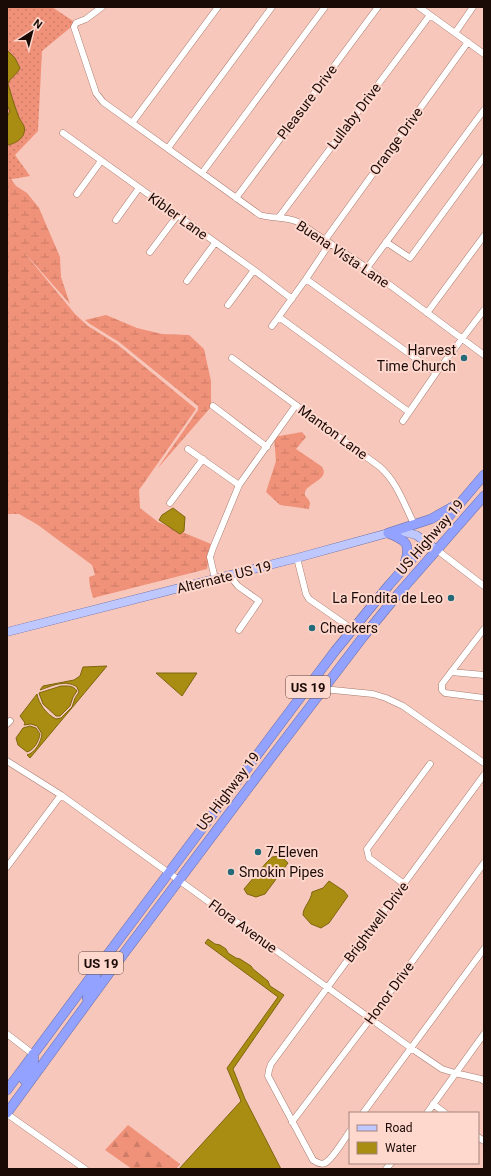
<svg xmlns="http://www.w3.org/2000/svg" width="491" height="1176" font-family="Roboto,sans-serif">
<defs>
<pattern id="grass-dots" width="8" height="8" patternUnits="userSpaceOnUse"><rect width="8" height="8" fill="#f09179"/><path d="M2 2h.1M6 6h.1" fill="none" stroke="#cd7c67" stroke-width="1.8" stroke-linecap="round"/></pattern>
<pattern id="forest-firs" width="22" height="20" patternUnits="userSpaceOnUse"><rect width="22" height="20" fill="#f09179"/><path d="M5 1l3.5 6h-7zM16 11l3.5 6h-7z" fill="#cd7c67"/></pattern>
<pattern id="wetland-marsh" width="20" height="14" patternUnits="userSpaceOnUse"><rect width="20" height="14" fill="#f09179"/><path d="M1 5h8M5 5V1M11 12h8M15 12V8" fill="none" stroke="#cd7c67"/></pattern>
</defs>
<rect width="100%" height="100%" fill="#f8c7bb"/>
<!-- grass -->
<path fill="url(#grass-dots)" d="M7,7h45l24,16 -34,28 -4,80 -23,24 15,21 -23,4z"/>
<!-- forest -->
<path fill="url(#forest-firs)" d="M128,1125l52,39 -4,5h-44l-27,-19z"/>
<!-- wetland -->
<path fill="url(#wetland-marsh)" d="M11,179l5,7 11,7 12,15 21,49 1,20 9,27 -47,-53 52,63 13,12 29,18 79,65 -57,81 1,18 18,14 53,22 -4,25 -114,29 -3,-11 -1,-10 6,-2 -3,-10 -54,-40 -19,-11h-12v-334z
M106,315l31,13 25,6 27,1 15,14 7,32v26l-54,62 41,-59v-4l-79,-64 -29,-18 -5,-4z
M302,432l4,5 -10,12 25,17c11,12 -13,17 -16,26 -2,4 4,6 5,11 0,0 -1,6 -1,6l-29,-4 -14,-13 10,-31 -2,-24z"/>
<!-- water -->
<path fill="#a88d12" stroke="#7e660f" d="M7,50l8,8 5,10c-4,8 -10,9 -12,16 3,10 6,20 10,31 1,4 4,7 6,11 3,11 -8,18 -17,19v-28l3,-6 -3,-6z
M173,508l12,9 -1,14 -4,3 -21,-14 3,-5z
M107,666l-77,92 -3,-3c8,-2 14,-13 15,-21l-5,-8 -6,-2 -7,1 1,-2 -5,-7 17,-22c2,10 9,20 19,25l5,-1 11,-11 3,-9 4,-6 -2,-5c-12,-8 -25,-1 -37,3l3,-4 31,-6 6,-4 3,-9z
M156,673h41l-15,23z
M61,686c6,0 12,-1 16,5l-4,6 -3,9 -10,10h-4l-13,-12 -4,-11z
M30,726l6,2 4,6c-1,7 -6,16 -13,18l-9,-7 -2,-7 7,-10z
M281,856l7,7 -23,31 -9,3 -9,-3 -3,-5 22,-26 6,-6z
M329,881l15,10 4,5 -19,27 -8,5 -10,-4 -8,-9c0,-8 8,-14 9,-23l11,-4z
M208,939l7,5 5,1 6,4 2,4 8,5 4,1 11,7 2,3 15,12 2,5 14,9 -51,74 12,30 36,70h-102l62,-68 -14,-33 51,-71 -73,-54z"/>
<g fill="none" stroke-linecap="round" stroke-linejoin="round">
<defs>
<path id="minor" d="M102,7l-16,12 -10,4 -2,4 22,66 7,9 157,113c13,4 24,1 38,7l69,46 117,87
M419,7l65,47
M455,33l18,-26
M132,123l86,-116
M63,133l191,137 38,29
M168,148l104,-141
M202,173l123,-166
M77,194l24,-33
M236,198l142,-191
M279,217l151,-202
M116,220l23,-32
M325,240l143,-198
M386,242l24,16 74,-101
M150,252l27,-36
M367,268l117,-158
M306,279l130,94
M187,281l28,-38
M228,305l26,-35
M427,313l57,-77
M279,317l130,95
M272,326l34,-47 24,-36
M232,358l148,109c17,15 24,37 34,57
M213,406l54,41
M403,421l33,-48 48,-63
M188,449l51,36
M170,503l33,-44
M437,550l47,36
M297,558l9,36 3,5 43,30
M232,575l2,6 4,5 21,15 -20,29
M215,579l-5,-22 3,-9 26,-63 57,-80
M484,629l-42,55v6l3,3 39,5
M451,672l33,3
M323,689l50,5 13,4 17,8 81,57
M7,724l3,-3
M7,761l54,34 350,253 31,21 13,4 26,6 3,2
M7,867l54,-72
M404,884l-35,-26 -2,-9 63,-85
M7,1034l26,20
M433,1104l12,9
M363,1113l121,-164
M427,1113l57,-79
M7,1114l78,55
M292,1122l79,-104 113,-155
M350,1131c-5,7 -18,29 -25,32 -4,2 -9,-1 -12,-3l-45,-84 1,-6 2,-6 213,-289
M478,1137l6,4
M386,1169l5,-6"/>
<path id="major" d="M7,632l290,-74 91,-25 16,-1 12,3 21,15"/>
<path id="highway" d="M388,533l43,-14 23,-13
M388,533c18,7 24,11 16,32
M87,998c3,-12 10,-15 9,-28
M24,1080c5,-8 12,-16 9,-26
M7,1090l89,-120 239,-319 54,-66 38,-43 57,-67
M7,1113l103,-141 154,-205 99,-130 36,-44 85,-97"/>
</defs>
<!-- minor casing -->
<use href="#minor" stroke="#a67a6e" stroke-width="7"/>
<!-- major casing -->
<use href="#major" stroke="#686da8" stroke-width="9"/>
<!-- highway casing -->
<use href="#highway" stroke="#686da8" stroke-width="10"/>
<!-- minor -->
<use href="#minor" stroke="#fff" stroke-width="6"/>
<!-- major -->
<use href="#major" stroke="#bec7fe" stroke-width="8"/>
<!-- highway -->
<use href="#highway" stroke="#92a2fe" stroke-width="9"/>
</g>
<!-- markers -->
<g fill="#246a79" stroke="#fed7cd" stroke-width="1.5">
<circle cx="464" cy="358" r="4"/>
<circle cx="451" cy="598" r="4"/>
<circle cx="312" cy="628" r="4"/>
<circle cx="258" cy="852" r="4"/>
<circle cx="231" cy="872" r="4"/>
</g>
<g text-anchor="middle" stroke-width="4" stroke-linejoin="round" paint-order="stroke">
<!-- shield labels -->
<g fill="#fed7cd" stroke="#5f4842" stroke-width="1">
<rect x="286" y="676" width="44" height="22" rx="3"/>
<rect x="79" y="952" width="44" height="22" rx="3"/>
</g>
<g font-size="13" font-weight="bold" fill="#1b0b07">
<text x="308" y="692">US 19</text>
<text x="101" y="968">US 19</text>
</g>
<!-- street labels -->
<g font-size="14" fill="#1b0b07" stroke="#fed7cd">
<text transform="translate(307 102) rotate(-53)" y="5">Pleasure Drive</text>
<text transform="translate(354 116) rotate(-53)" y="5">Lullaby Drive</text>
<text transform="translate(396 141) rotate(-54)" y="5">Orange Drive</text>
<text transform="translate(178 216) rotate(36)" y="5">Kibler Lane</text>
<text transform="translate(343 254) rotate(34)" y="5">Buena Vista Lane</text>
<text transform="translate(333 432) rotate(36)" y="5">Manton Lane</text>
<text transform="translate(430 537) rotate(-49)" y="5">US Highway 19</text>
<text transform="translate(224 577) rotate(-14)" y="5">Alternate US 19</text>
<text transform="translate(228 791) rotate(-53)" y="5">US Highway 19</text>
<text transform="translate(376 922) rotate(-53)" y="5">Brightwell Drive</text>
<text transform="translate(243 926) rotate(36)" y="5">Flora Avenue</text>
<text transform="translate(389 993) rotate(-54)" y="5">Honor Drive</text>
</g>
<!-- poi labels -->
<g font-size="14" fill="#1b0b07" stroke="#fed7cd" text-anchor="start">
<text x="456" y="355" text-anchor="end">Harvest<tspan x="456" dy="16">Time Church</tspan></text>
<text x="443" y="603" text-anchor="end">La Fondita de Leo</text>
<text x="320" y="633">Checkers</text>
<text x="266" y="857">7-Eleven</text>
<text x="239" y="877">Smokin Pipes</text>
</g>
</g>
<!-- border -->
<rect width="491" height="1176" fill="none" stroke="#1b0b07" stroke-width="16"/>
<!-- legend -->
<rect x="349" y="1112" width="130" height="52" fill="#fed7cd" stroke="#a3857e"/>
<rect x="357" y="1125" width="20" height="6" fill="#bec7fe" stroke="#a3857e"/>
<text x="385" y="1132" font-size="12" fill="#1b0b07">Road</text>
<rect x="357" y="1142" width="20" height="12" fill="#a88d12" stroke="#a3857e"/>
<text x="385" y="1152" font-size="12" fill="#1b0b07">Water</text>
<!-- north arrow -->
<g transform="translate(32 32) rotate(36)" stroke="#fed7cd" stroke-width="3" paint-order="stroke">
<path d="M0-3L7 15L0 10L-7 15Z" fill="#1b0b07"/>
<text y="-6" font-size="11" font-weight="bold" text-anchor="middle" fill="#1b0b07">N</text>
</g>
</svg>
